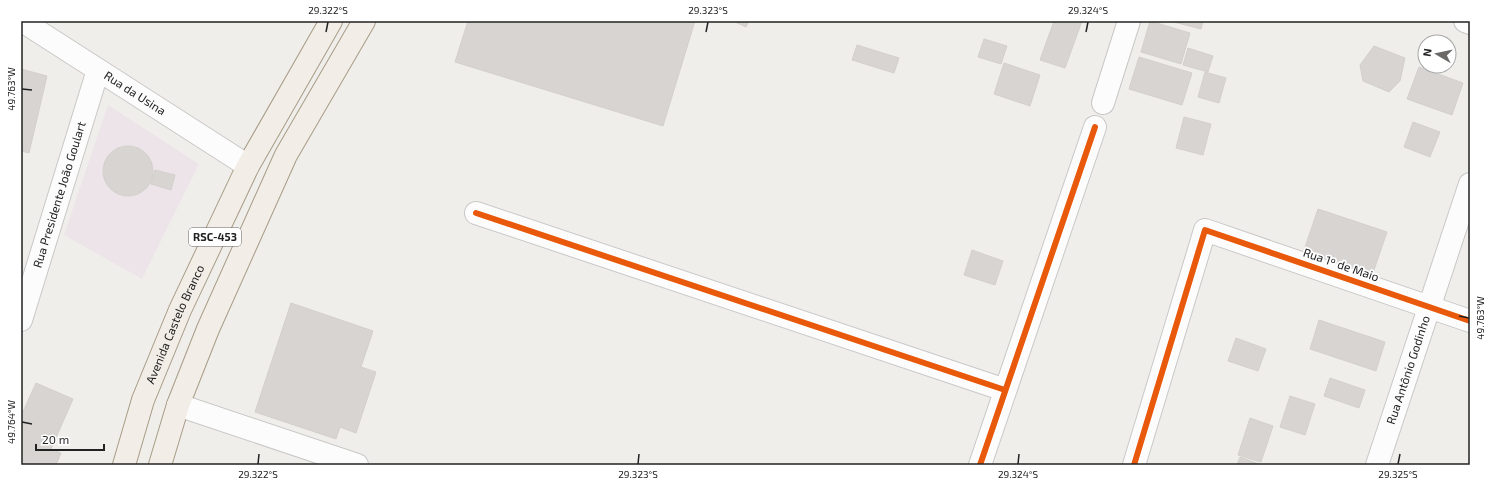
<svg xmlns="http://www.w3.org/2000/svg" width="1491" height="486" font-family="'Exo 2',sans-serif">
<rect width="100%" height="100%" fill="#f0eeeb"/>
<!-- industrial -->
<path fill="#ede4e9" d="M108,105l91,59 -57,115 -78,-44z"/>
<!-- building -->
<path fill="#d7d4d2" stroke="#d3d0cc" d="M468,21h227l-32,105 -208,-64z
M733,21h16l-3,6z
M1054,21h28l-17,47 -25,-8z
M1150,21l40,12 -9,31 -40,-12z
M1170,21h33l-2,8z
M984,39l23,7 -6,18 -23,-7z
M857,45l42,13 -5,15 -42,-13z
M1374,46l31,12 -5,23 -11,11 -26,-11 -3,-16z
M1188,48l25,8 -5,16 -25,-7z
M1139,57l53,16 -10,32 -53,-16z
M1004,63l36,12 -10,31 -36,-12z
M1419,67l44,16 -11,32 -45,-16z
M21,69l26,7 -18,77 -8,-2z
M1205,72l21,6 -7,25 -21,-6z
M1184,117l27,7 -8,31 -27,-7z
M1413,122l27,10 -10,25 -26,-10z
M103 171a25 25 0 1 1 50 0a25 25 0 1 1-50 0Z
M155,170l20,5 -4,15 -20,-6z
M1318,209l69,23 -15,44 -69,-23z
M972,250l31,11 -8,24 -31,-10z
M291,303l82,28 -12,36 15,5 -20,61 -16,-6 -4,12 -81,-27z
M1319,320l66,22 -9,29 -66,-22z
M1236,338l30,11 -8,22 -30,-10z
M1330,378l35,12 -6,18 -35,-12z
M36,383l37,16 -22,50 10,4 -5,12h-35v-49z
M1290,396l25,8 -10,31 -25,-8z
M1250,418l23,8 -12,36 -23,-7z
M1240,457l22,8h-25z"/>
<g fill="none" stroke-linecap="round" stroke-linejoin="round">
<defs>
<g id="minor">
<path id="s1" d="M22,21l226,145"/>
<path d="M1465,21l5,2"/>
<path d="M1103,103l26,-82"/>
<path d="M476,213l529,177"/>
<path id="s2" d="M21,320l77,-250"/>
<path d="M178,405l179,60"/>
<path d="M980,465l115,-338"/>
<path d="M1134,465l71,-235 265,91"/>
<path id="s3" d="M1377,465l93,-281"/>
</g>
<g id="major">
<path id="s4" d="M124,465l19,-65 37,-90 68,-144 83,-145"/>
<path d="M160,465l18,-60 30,-76 78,-174 78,-134"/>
</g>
</defs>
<!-- minor casing -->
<use href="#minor" stroke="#c9c8c7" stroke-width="24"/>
<!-- major casing -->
<use href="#major" stroke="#a79c86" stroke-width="24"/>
<!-- minor -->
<use href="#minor" stroke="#fdfcfc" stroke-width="22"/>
<!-- major -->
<use href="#major" stroke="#f3ede7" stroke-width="22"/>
<defs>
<path id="cycleway" d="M476,213l529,177
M980,465l115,-338
M1134,465l71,-235 265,91"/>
</defs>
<!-- cycleway casing -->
<use href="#cycleway" stroke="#fff" stroke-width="8"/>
<!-- cycleway -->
<use href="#cycleway" stroke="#e8590c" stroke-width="6"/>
</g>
<!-- ticks -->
<path fill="none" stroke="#222" stroke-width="1.5" d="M326,32l2,-10M706,32l2,-10M1086,32l2,-10M22,89l10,1M1459,316l10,2M22,422l10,2M258,464l1,-10M638,464l1,-10M1018,464l1,-10M1398,464l2,-10"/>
<g text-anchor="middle" stroke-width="3.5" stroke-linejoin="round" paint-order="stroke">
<!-- shield labels -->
<rect fill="#fff" stroke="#646464" stroke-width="1" x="189" y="228" width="52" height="18" rx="3"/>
<g font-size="11" font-weight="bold" fill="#222">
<text x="215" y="241">RSC-453</text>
</g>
<!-- street labels -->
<g font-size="12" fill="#222" stroke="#fff">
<text dy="4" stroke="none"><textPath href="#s1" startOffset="134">Rua da Usina</textPath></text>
<text dy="4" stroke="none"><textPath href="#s2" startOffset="131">Rua Presidente João Goulart</textPath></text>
<text transform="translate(1341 265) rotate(19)" y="4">Rua 1º de Maio</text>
<text dy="4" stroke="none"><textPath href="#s4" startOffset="150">Avenida Castelo Branco</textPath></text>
<text dy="4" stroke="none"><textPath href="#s3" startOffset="100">Rua Antônio Godinho</textPath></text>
</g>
</g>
<!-- border -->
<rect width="1491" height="486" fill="none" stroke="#ffffff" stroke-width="44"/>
<!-- north arrow -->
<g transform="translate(1437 54) rotate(279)"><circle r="19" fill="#ffffff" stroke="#a7a7a7"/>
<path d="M0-3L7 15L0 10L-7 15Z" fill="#6a6968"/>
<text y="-6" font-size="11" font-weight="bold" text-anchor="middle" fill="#222222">N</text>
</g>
<!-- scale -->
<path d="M36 444v6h68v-6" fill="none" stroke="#222222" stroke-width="2"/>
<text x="42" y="444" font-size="12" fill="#222222" stroke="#ffffff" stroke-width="3" paint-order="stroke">20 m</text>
<rect x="22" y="22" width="1447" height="442" fill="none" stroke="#222" stroke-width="1.5"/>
<g font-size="10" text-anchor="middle" fill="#222">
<text x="328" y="14">29.322°S</text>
<text x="708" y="14">29.323°S</text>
<text x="1088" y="14">29.324°S</text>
<text transform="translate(11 89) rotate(-90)" y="4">49.763°W</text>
<text transform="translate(1480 318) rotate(-90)" y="4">49.763°W</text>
<text transform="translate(11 422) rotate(-90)" y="4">49.764°W</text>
<text x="258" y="478">29.322°S</text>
<text x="638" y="478">29.323°S</text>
<text x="1018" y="478">29.324°S</text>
<text x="1398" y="478">29.325°S</text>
</g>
</svg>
